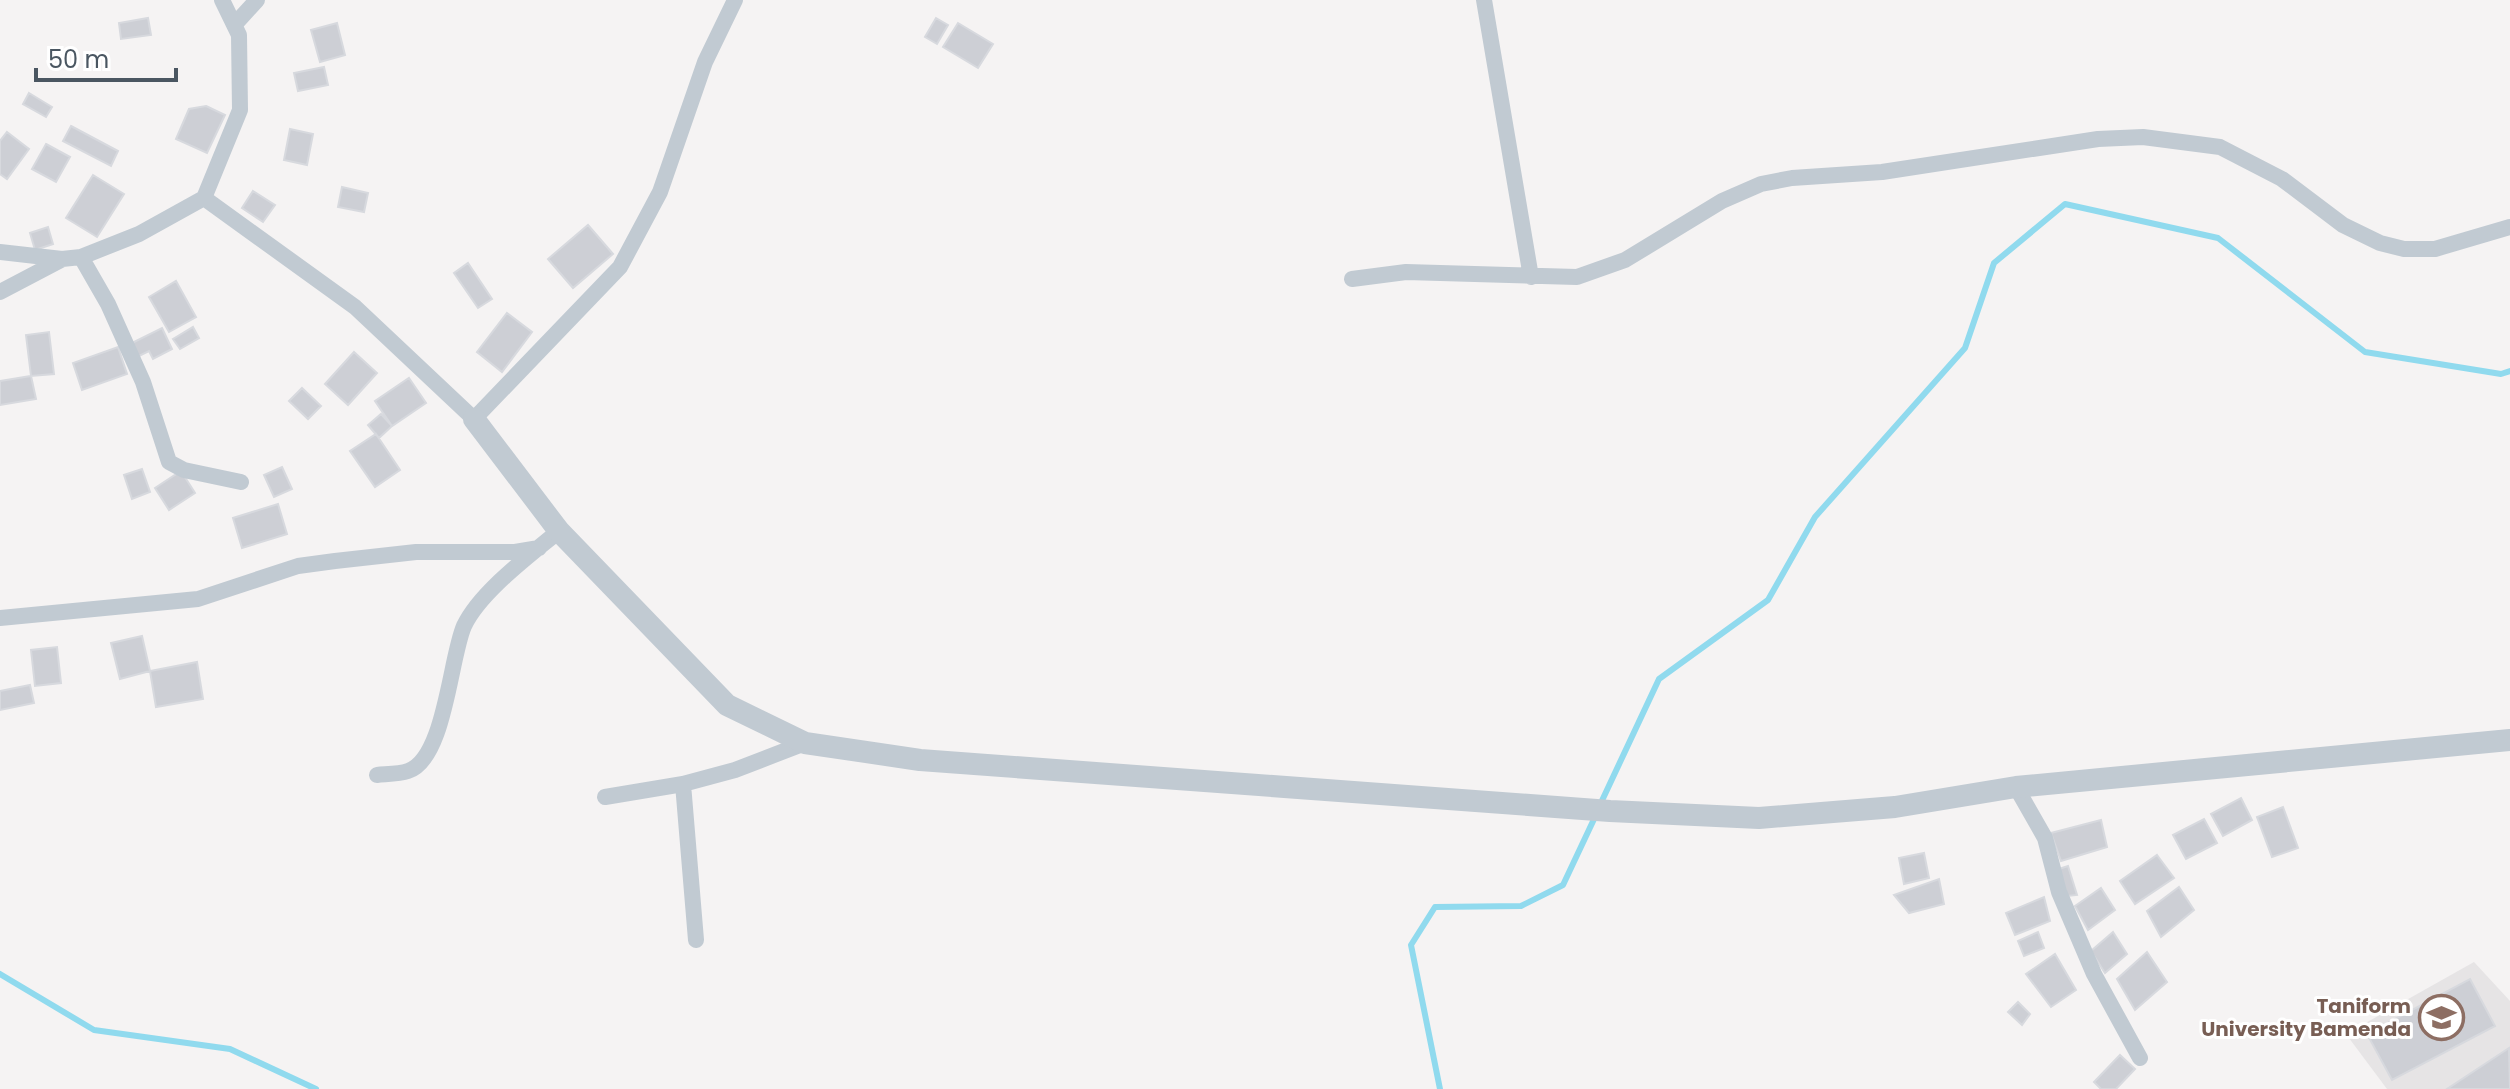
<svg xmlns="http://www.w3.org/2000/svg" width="2510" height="1089" font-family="Poppins,sans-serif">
<rect width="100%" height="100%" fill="#f5f3f3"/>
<!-- education -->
<path fill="#e6e4e5" d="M2474,962l36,39v88h-123l-41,-55z"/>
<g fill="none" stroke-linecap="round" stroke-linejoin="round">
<!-- stream -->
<path stroke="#90daee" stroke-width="6" d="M1599,807l60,-128 109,-79 47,-83 150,-169 29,-85 71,-59 153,34 147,114 136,22 9,-3
M0,974l94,56 136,19 86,40
M1440,1089l-29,-144 24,-38 86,-1 42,-21 32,-68"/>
</g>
<!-- building -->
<path fill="#cdcfd5" stroke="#d7d9de" stroke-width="2" d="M148,18l3,17 -30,4 -2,-16z
M936,18l12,7 -11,19 -12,-7z
M337,23l8,32 -25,7 -9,-32z
M958,23l35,21 -15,24 -35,-21z
M324,67l4,18 -30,6 -4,-18z
M29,93l23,14 -6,10 -23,-13z
M206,106l19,9 -18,38 -31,-14 13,-30z
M71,126l47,25 -7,15 -48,-25z
M290,129l23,5 -6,31 -23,-5z
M7,132l22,17 -22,30 -7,-5v-33z
M46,144l24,13 -14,25 -24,-13z
M93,175l31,19 -27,43 -31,-19z
M342,187l26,6 -4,19 -26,-5z
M253,191l22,14 -12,17 -21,-14z
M588,225l25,29 -40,34 -25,-29z
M48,227l5,17 -18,6 -5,-17z
M468,263l24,36 -14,9 -24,-35z
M176,281l20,36 -27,15 -20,-35z
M507,313l25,19 -30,40 -25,-20z
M193,327l6,11 -19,11 -7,-10z
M162,328l10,21 -19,10 -4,-8 -12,6 -7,-13z
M49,332l5,42 -23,2 -5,-41z
M118,347l9,27 -45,16 -9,-27z
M354,352l23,21 -29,32 -23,-21z
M31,376l5,23 -36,6v-24z
M409,378l17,25 -34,23 -17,-25z
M302,388l19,18 -13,13 -19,-18z
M381,414l11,12 -13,12 -11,-13z
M376,434l24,36 -25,17 -25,-36z
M282,467l10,22 -18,8 -10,-22z
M142,469l8,23 -18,7 -8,-24z
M181,471l14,22 -26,17 -14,-22z
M278,504l9,30 -45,14 -9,-30z
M142,636l8,35 -30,8 -9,-36z
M57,647l4,36 -26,3 -4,-36z
M197,662l6,37 -47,8 -6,-36z
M30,685l4,18 -34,7v-19z
M2241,798l11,22 -29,16 -12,-22z
M2283,807l15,41 -26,9 -15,-40z
M2204,819l13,24 -31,16 -13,-24z
M2101,820l6,27 -46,14 -10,-28z
M1924,853l5,25 -25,6 -5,-26z
M2157,855l17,23 -39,26 -15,-23z
M2068,866l9,29 -10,1 -8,-27z
M1939,879l5,25 -35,9 -15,-18z
M2179,887l15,23 -33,27 -14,-26z
M2101,888l14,22 -27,20 -13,-24z
M2044,897l6,24 -35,14 -9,-22z
M2038,932l6,16 -20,8 -6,-15z
M2113,932l14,22 -22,19 -14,-22z
M2147,952l20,30 -32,28 -18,-31z
M2055,954l21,36 -25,17 -25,-33z
M2470,979l25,47 -103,54 -25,-46z
M2018,1002l12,12 -8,11 -14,-13z
M2509,1048l1,41h-63z
M2120,1055l15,14 -19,20h-15l-7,-7z"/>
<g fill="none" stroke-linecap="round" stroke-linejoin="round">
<!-- minor -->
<path stroke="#c1cad2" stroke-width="16" d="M1484,0l47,277
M236,23l21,-23
M204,198l151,109 119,112 146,-152 40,-75 45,-130 30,-62
M0,252l62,7 19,-2 58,-23 65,-36 36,-88 -1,-75 -17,-35
M81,257l27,47 35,78 26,80 15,8 57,12
M1352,279l54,-7 171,5 48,-17 97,-59 39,-17 31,-6 90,-6 216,-33 45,-2 77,10 62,32 61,46 37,18 24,6h31l75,-22
M0,292l61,-32
M0,618l198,-19 100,-33 37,-5 81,-9h99l24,-4
M377,775c10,-1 22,-1 31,-4 37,-12 42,-113 56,-145 16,-34 66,-71 95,-95
M683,784l13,156
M2016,787l29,51 14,54 35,82 46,84
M605,797l78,-13 52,-14 70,-27"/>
<!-- tertiary -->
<path stroke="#c1cad2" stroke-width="22" d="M474,419l85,112 168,174 78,38 115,17 690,51 149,7 136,-11 121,-20 494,-47"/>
</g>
<!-- icons -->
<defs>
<symbol id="university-ring" viewBox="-11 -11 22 22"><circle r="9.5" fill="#fff" stroke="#8d6e63" stroke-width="1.5"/><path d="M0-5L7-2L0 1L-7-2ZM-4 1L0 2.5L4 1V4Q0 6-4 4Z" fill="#8d6e63"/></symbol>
</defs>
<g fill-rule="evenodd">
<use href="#university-ring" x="2416" y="992" width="51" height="51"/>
</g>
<g text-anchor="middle" stroke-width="6" stroke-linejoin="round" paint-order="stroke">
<!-- education labels -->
<g font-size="20" font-weight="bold" fill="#785e54" stroke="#fff" text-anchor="end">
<text x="2411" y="1013">Taniform<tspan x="2411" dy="23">University Bamenda</tspan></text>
</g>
</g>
<!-- scale -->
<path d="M36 68v12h140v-12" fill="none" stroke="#4a5661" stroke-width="4"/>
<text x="48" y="68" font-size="24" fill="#4a5661" stroke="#ffffff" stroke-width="6" paint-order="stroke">50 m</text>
</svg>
